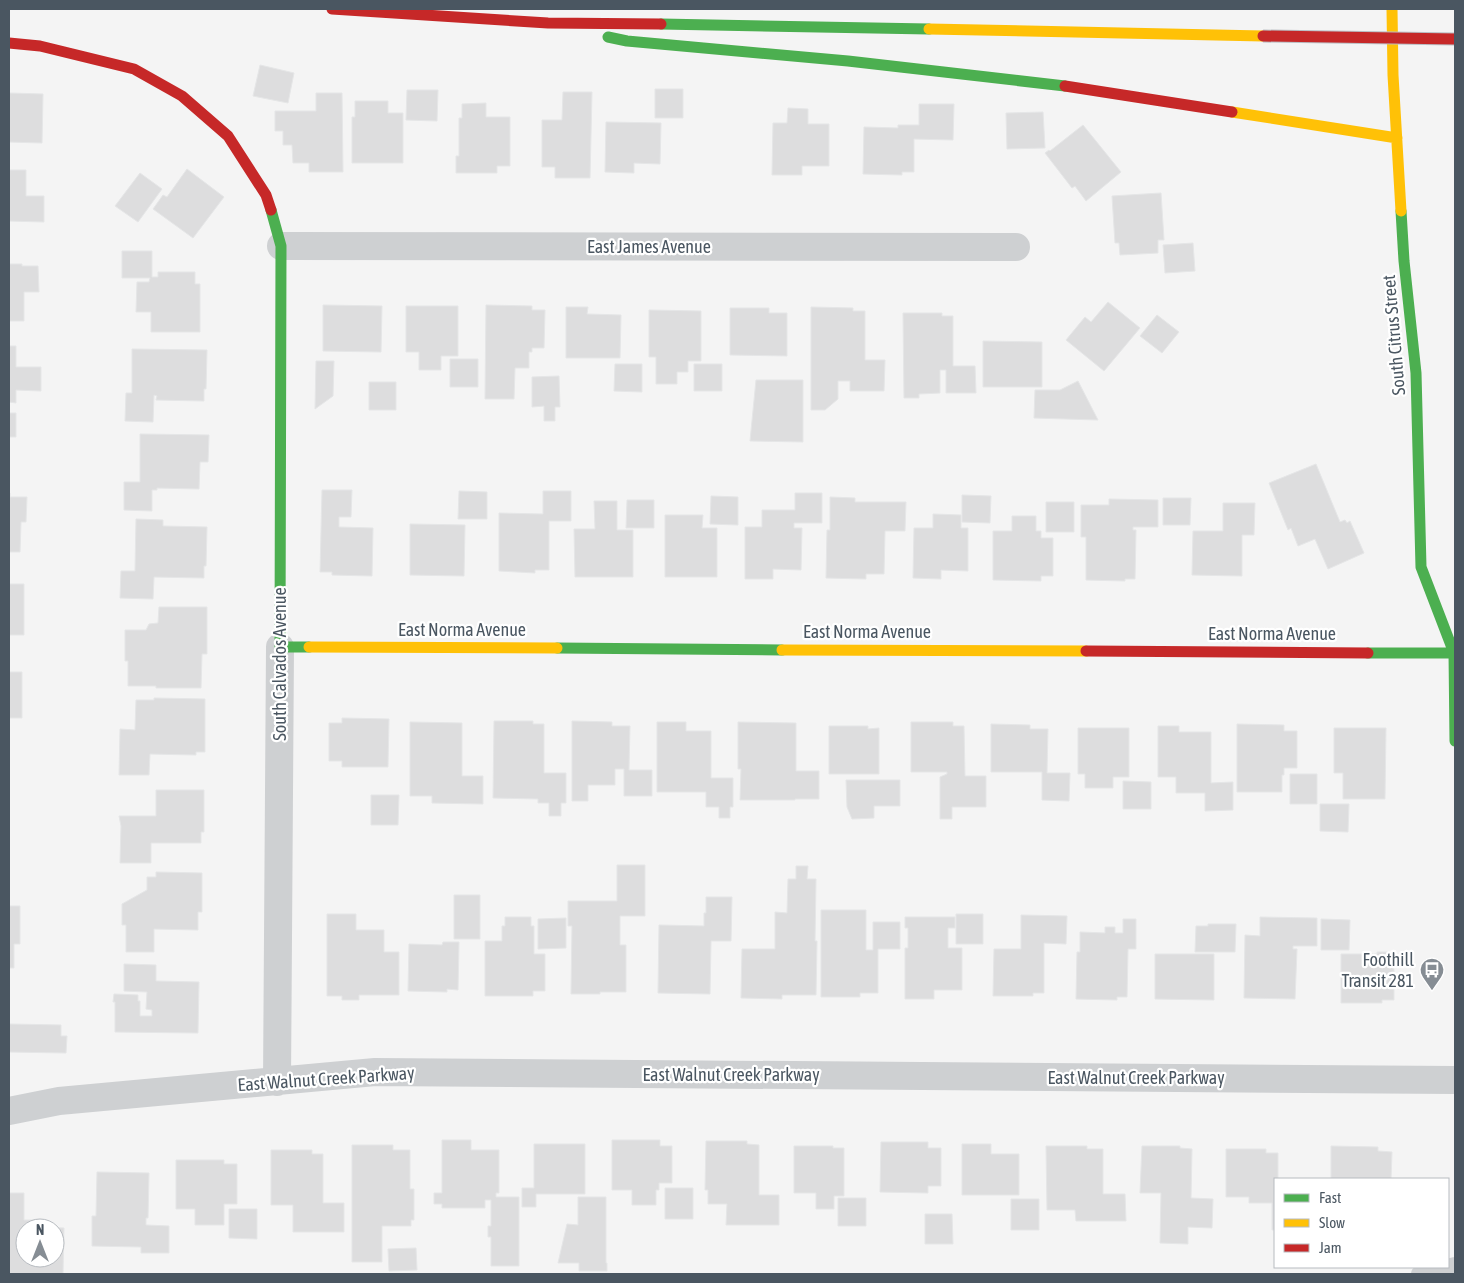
<svg xmlns="http://www.w3.org/2000/svg" width="1464" height="1283" font-family="'Asap Condensed',sans-serif">
<rect width="100%" height="100%" fill="#f4f4f4"/>
<!-- building -->
<path fill="#ddddde" stroke="#e5e6e7" fill-rule="evenodd" d="M260,65l34,8 -6,30 -35,-7z
M655,89h28v29h-28z
M407,90h31l-1,31 -31,-1z
M563,92h29l-2,86h-35v-11h-13v-47h20z
M9,93l34,1 -1,49 -33,-1z
M316,93h26l1,79h-34v-9h-16l-1,-18h-9v-14h-8v-20h41z
M355,101h33v12h15v50h-51v-46h3z
M486,103v14h24v49h-13v7h-41v-17h3v-38h3v-14z
M919,104h35l-1,36 -39,-1v33h-12v3l-39,-1 1,-47 34,1v-3h21z
M788,108l20,1v15h21v42h-27v9h-30l1,-52h14z
M1043,112l2,36 -38,1 -1,-36z
M606,122l55,1 -1,41 -26,-1v10l-29,-1z
M1083,125l38,47 -35,29 -11,-15 -3,2 -27,-35 4,-3 1,1z
M187,169l37,28 -31,41 -40,-29 10,-14 4,2z
M9,170h17v26h18v26l-35,-1z
M140,173l22,16 -24,33 -23,-16z
M1161,193l3,47h-6v13l-38,2 -1,-12h-4l-3,-47z
M1193,243l2,28 -30,2 -2,-28z
M122,251h30v26h6v-5h37v12h5v48h-49v-20h-15l1,-30h12l1,-4h-28z
M9,264h13v2h16l1,26h-15v29h-15z
M1108,302l32,26 -36,43 -38,-31 19,-23 6,5z
M323,305l59,1 -1,46 -58,-1z
M486,305l46,1v4h13l-1,38h-12v4h-3v16h-14l-1,31h-29z
M406,306h52v50h-17v14h-22v-18h-13z
M566,307h22l-1,7 34,1 -1,43h-54z
M811,307l42,1v3h12v49h20l-1,31h-34v-10h-12v18l-13,11h-14z
M730,308h39v5h18v43l-57,-1z
M649,310l52,1v50h-13v11h-11v12h-21v-27h-7z
M903,313h39v3h11v50h22l1,27h-30v-23h-6v23l-21,1v4h-15z
M1157,315l22,17 -17,21 -22,-17z
M983,341l59,1v45h-59z
M9,346h7v21h25v24l-25,-1v13l-7,-1z
M132,349l75,1 -1,39h-2v12l-48,-1 1,-4 -3,-1 -1,27 -28,-1 1,-28h6z
M450,359h28v28h-28z
M316,361h18l-1,35 -18,13z
M615,364h27v28l-28,-1z
M694,364h28v27h-28z
M559,376l1,31h-5v14h-11v-15l-12,1v-30z
M756,380h47v62l-53,-1z
M1078,381l20,39 -64,-2 1,-28h25z
M369,382h27v28h-27z
M9,413h7v24h-7z
M140,434l69,1 -1,27h-8l-1,27 -42,-1v2h-5v21l-28,-1v-28h16z
M1316,464l24,58 5,-2 2,3 3,-2 14,32 -36,16 -13,-30 -17,7 -7,-18 -3,2 -19,-47z
M322,490h30l-1,27h-12v10l34,1 -1,48 -40,-1v-3h-12z
M459,491l28,1v27h-29z
M543,491h28v30h-22v49h-14v3l-36,-2v-58l44,1z
M9,493h1v4h17l-1,25h-5l-1,30h-11z
M795,493h27v30h-28v5h8l-1,42 -28,-1v10h-28v-52h17v-17h33z
M962,495l29,1 -1,27 -28,-1z
M711,496l27,1v28l-28,-1z
M830,497l25,1v4h51l-1,29h-20l-1,43h-18v5l-40,-1 1,-48h3z
M1163,498h28l-1,27h-27z
M1109,499l49,1v27h-25v3h3l-1,49h-10v2l-39,-1v-43h-5v-32h28z
M627,500h27v28h-28z
M594,501h23v29h16v47h-58l-1,-48h21z
M1046,502h28v30h-28z
M1223,503h32l-1,32h-12v41l-50,-1 1,-44h30z
M933,514l28,1v13h7v43l-27,-1v9l-28,-1 1,-50h19z
M665,515h38l-1,13h15v49h-52z
M1012,516h24v15h5v7h12v38h-12v5l-48,-1v-49h19z
M136,519l27,1v6l44,1 -1,39h-2v12l-50,-1 -1,22 -33,-1 1,-27h14z
M410,524l55,1 -1,51 -54,-1z
M9,577v7h15v51h-15z
M159,607h48v47h-5l-1,34h-45v-2h-28v-25h-3v-31h21l3,-6 9,-1z
M9,672h13v46h-13z
M154,698l51,1v53h-9v3l-46,-1 -1,21h-30l1,-46 15,1 1,-30h18z
M342,718l47,1 -1,48h-46v-6h-13v-38h13z
M494,721h39v3h11v49h22v30h-5v13h-12v-13h-11v-4l-45,-1z
M572,721l40,1v4h18l-1,44h23v26h-28v-27h-9v16h-27v16h-16z
M410,722l52,1v53h21v28l-51,-1v-7h-22z
M657,722h29v9h25v47h22v29h-3v11h-11v-11h-13v-15h-49z
M738,722l58,1v48h23v28h-24v1h-55l1,-31h-3z
M911,722h42v4h11l1,50h21v31h-34v12h-12v-42l7,-3v-2h-36z
M991,724l39,1v4h18l-1,44h23l-1,28 -27,-1v-28h-51z
M1237,724l47,1v6h13v37h-13v7h-2v17h-45z
M829,726h39v3l11,-1v46h-50z
M1158,726h21v6h32v51l22,-1v28l-28,1v-18h-29v-16h-18z
M1078,728h51v49h-16v11h-28v-14h-7z
M1334,728h52l-1,71h-42v-26h-9z
M1290,774h27v30h-27z
M846,780h54v26h-26v12l-22,1 -5,-12z
M1123,781l28,1v27h-28z
M156,790h48v42h-3v11h-50v20h-31l1,-37 -2,-10h37z
M371,795h28l-1,30h-27z
M1320,804h29l-1,28 -28,-1z
M617,865h28v51h-25v29h6v47h-26v2h-29l1,-68h-4v-25h49z
M796,866h12l-1,13h9l-1,62h2l-1,54h-34v4l-41,-1 1,-49h33v-37l12,1 1,-34h8z
M156,872l46,1v39h-4v18l-44,-1v23h-28v-27h-4v-21l25,-14v-13h9z
M454,895h26v44h-26z
M706,897h26l-1,44h-20l-1,53 -52,-1 1,-68 45,1v-13h2z
M9,906h11v38h-6v24h-5z
M821,910h45v40h7v-28h27v27h-22v44h-18v4h-39z
M327,914h29v16h28v22h15v43h-40v5h-17v-4h-15z
M956,914h27v30h-27z
M1021,915l46,1 -1,28 -22,-1v50h-11v3h-40l1,-47h27z
M505,917h26v9h3v28h11v37h-12v5h-48v-55h17v-15h3z
M905,917h50v11h-7v20h14v42h-28v9h-29v-51h3v-20h-3z
M1260,917l57,1v28h-24v3h4l-2,50 -51,-1 1,-63 15,1z
M566,918v30l-28,1v-30z
M1123,919h13v30h-8l-1,48h-10v3l-41,-1 1,-47h3v-20l25,1v-6h10v6h8z
M1321,919l29,1 -1,30h-28z
M1208,924h28l-1,28h-40l1,-26h12z
M443,942h16l-1,48 -11,-1v3l-39,-1 1,-47 33,1z
M1377,952h11v2h6v46h-12v3h-41v-49h36z
M1155,954h59v46l-59,-1z
M124,964l32,1v16l43,1 -1,51 -83,-1v-30h-2l1,-8 24,1v6h2v15h12v-6l-6,-1 1,-17 -23,-1z
M9,1024l52,1v11h6l-1,17 -57,-1z
M442,1140h29v10h28v43h-3v4h23v69h-28v-29h-3v-11h3v-26h-6v8h-43v-4h-8v-11h8z
M612,1140h48v6h12v37h-13v7h-3v15h-24v-15h-20z
M706,1141h41v3l12,1v50h20v30h-53l1,-21h-19v-14h-3z
M881,1142h47v6h13v38h-13v7l-48,-1z
M534,1144h51v50h-49v13h-14v-19h12z
M962,1144h29v10h28v41h-57z
M352,1145h41v5h17v39h4v31h-3v6h-29v36h-30z
M794,1146h39v2h11v48h-10v13h-18v-16h-22z
M1046,1146h41v3h16v45h22l1,27h-50l-1,-11h-28z
M1142,1146h38v2l12,1 -1,49 22,1 -1,29 -24,-1v17l-28,-1 1,-50h-21z
M1331,1146l47,1v4l14,1 -1,27h-60z
M1226,1149h40v4h12v26h-3v51h-3v-27h-23v-6h-23z
M271,1150h41v4h11v49h21v29h-51v-27h-22z
M176,1160h48v4h13v40h-13v21h-29v-16h-19z
M97,1172l52,1 -1,45h-2v7l23,1v27h-28v-6l-49,-1v-30h4z
M665,1188h28v31h-28z
M9,1193h15v27h16v7l24,1 -1,46h-54zM25,1228h30v30h-30z
M578,1197h28v66h1v8h-28v-8h-21l9,-39 11,1z
M838,1198h28v28h-28z
M1011,1199h28v31h-28z
M229,1209h28v30l-28,-1z
M925,1214h27l1,30h-28z
M416,1248l1,22 -28,1 -1,-22z"/>
<g fill="none" stroke-linecap="round" stroke-linejoin="round">
<!-- lane -->
<path stroke="#ced0d2" stroke-width="18" d="M1420,1274l35,-8"/>
<!-- street -->
<path stroke="#ced0d2" stroke-width="28" d="M281,246l735,1
M277,1082l3,-435
M9,1111l50,-10 316,-29 1080,8"/>
<!-- fast -->
<path stroke="#4caf50" stroke-width="11" d="M661,24l268,5
M608,37l19,4 221,20 217,25
M271,210l10,36 -1,401h29
M1401,211l3,50 12,112 5,194 33,86 1,88
M557,648l225,2
M1368,653h87"/>
<!-- slow -->
<path stroke="#ffc107" stroke-width="11" d="M1392,9l1,66 8,136
M929,29l334,7
M1232,112l165,26
M309,647l248,1
M782,650l304,1"/>
<!-- jam -->
<path stroke="#c62828" stroke-width="11" d="M332,9l216,14 113,1
M9,43l31,3 94,23 48,27 46,40 38,59 5,15
M1065,86l167,26
M1086,651l282,2"/>
<defs>
<path id="jam-bridge" d="M1263,36l192,3"/>
</defs>
<!-- jam-bridge casing -->
<use href="#jam-bridge" stroke="#b9bec3" stroke-width="13" stroke-linecap="butt"/>
<!-- jam-bridge -->
<use href="#jam-bridge" stroke="#c62828" stroke-width="11"/>
</g>
<!-- icons -->
<defs>
<symbol id="bus-pin" viewBox="-11 -11 22 30"><path d="M0 17L-7.5 6A9.5 9.5 0 1 1 7.5 6Z" fill="#868d94" stroke="#fff"/><path d="M-5-6H5V4H4V6H2V4H-2V6H-4V4H-5ZM-3.5-4V0h7V-4ZM-3.5 1.2v1.5H-2V1.2ZM2 1.2v1.5H3.5V1.2Z" fill="#fff"/></symbol>
</defs>
<g fill-rule="evenodd">
<use href="#bus-pin" x="1418" y="956" width="28" height="38"/>
</g>
<g text-anchor="middle" stroke-width="4.5" stroke-linejoin="round" paint-order="stroke">
<!-- street labels -->
<g font-size="18" fill="#4a5661" stroke="#fff">
<text x="649" y="253">East James Avenue</text>
<text transform="translate(1394 335) rotate(-95)" y="6">South Citrus Street</text>
<text x="462" y="636">East Norma Avenue</text>
<text x="867" y="638">East Norma Avenue</text>
<text x="1272" y="640">East Norma Avenue</text>
<text transform="translate(280 664) rotate(-90)" y="6">South Calvados Avenue</text>
<text x="731" y="1081">East Walnut Creek Parkway</text>
<text x="1136" y="1084">East Walnut Creek Parkway</text>
<text transform="translate(326 1079) rotate(-4)" y="6">East Walnut Creek Parkway</text>
</g>
<!-- poi labels -->
<g font-size="18" fill="#4a5661" stroke="#fff" text-anchor="end">
<text x="1414" y="966">Foothill<tspan x="1414" dy="21">Transit 281</tspan></text>
</g>
</g>
<!-- border -->
<rect width="1464" height="1283" fill="none" stroke="#4a5661" stroke-width="20"/>
<!-- legend -->
<rect x="1274" y="1178" width="175" height="90" fill="#ffffff" stroke="#b7bbc0"/>
<rect x="1284" y="1194" width="25" height="8" fill="#4caf50" stroke="#b7bbc0"/>
<text x="1319" y="1203" font-size="15" fill="#4a5661">Fast</text>
<rect x="1284" y="1219" width="25" height="8" fill="#ffc107" stroke="#b7bbc0"/>
<text x="1319" y="1228" font-size="15" fill="#4a5661">Slow</text>
<rect x="1284" y="1244" width="25" height="8" fill="#c62828" stroke="#b7bbc0"/>
<text x="1319" y="1253" font-size="15" fill="#4a5661">Jam</text>
<!-- north arrow -->
<g transform="translate(40 1243)"><circle r="24" fill="#ffffff" stroke="#b7bbc0"/>
<path d="M0-4L9 19L0 12L-9 19Z" fill="#868d94"/>
<text y="-8" font-size="14" font-weight="bold" text-anchor="middle" fill="#4a5661">N</text>
</g>
</svg>
